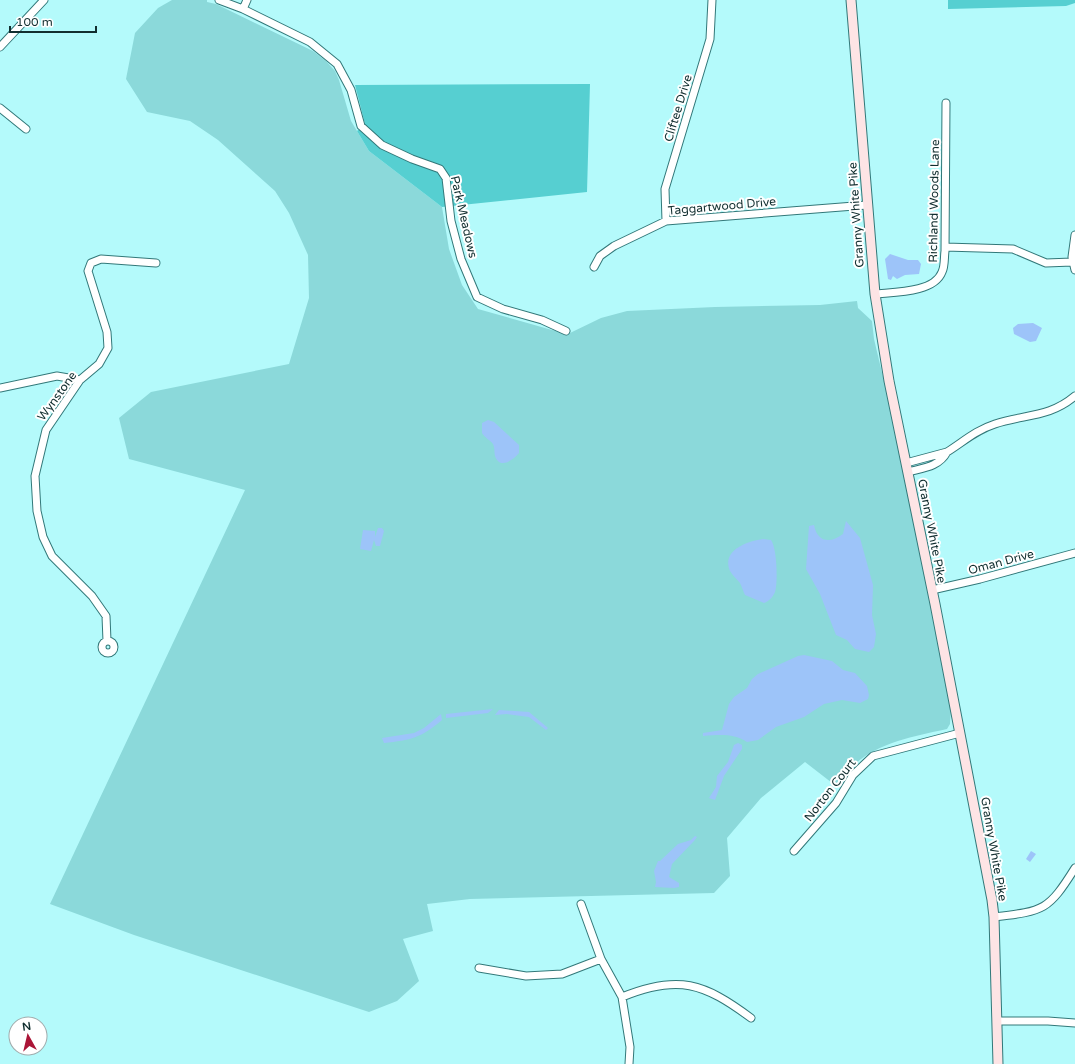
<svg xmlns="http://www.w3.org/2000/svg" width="1075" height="1064" font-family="'Varela Round',sans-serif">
<rect width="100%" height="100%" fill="#b4fafb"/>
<!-- green -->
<path fill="#8bd9da" d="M172,0h35v2l9,2 97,47 13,10 9,10 4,9 12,41 18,30 73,56 7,42 13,36 16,24 74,21 18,3 31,-15 26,-7 88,-4 105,-2 37,-4 1,7 14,13 2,18 24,101 53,269 -1,15 -3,5c-45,10 -84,16 -111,57l-31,-24 -44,36 -34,40 3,38 -16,17 -244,6 -43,5 6,27 -30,8 16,42 -22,20 -28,11 -235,-77 -84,-31 195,-414 -116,-31 -10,-41 32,-26 138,-28 20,-66 -1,-43 -19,-42 -14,-22 -57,-51 -28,-19 -43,-9 -21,-33 9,-46 23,-25z"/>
<!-- forest -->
<path fill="#56cfd1" d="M948,0h127v3l-9,3 -118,3z
M590,84l-3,108 -145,15 -73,-56 -12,-20 8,-7 -10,-39z"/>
<!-- water -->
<path fill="#9dc4f9" d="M890,254l18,6h10l3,4 -2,10 -14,1 -8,4 -4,-3 -2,4 -3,-1 -3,-20z
M1033,323l9,5 -6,13 -6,1 -16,-8 -1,-6 5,-4z
M488,420l6,2 25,23v8c-6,7 -19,17 -24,3 -1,-4 0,-8 -2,-12 -3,-4 -8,-6 -11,-11v-10z
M846,521l14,17 13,47 -1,30 4,19 -2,13 -5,5 -14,-3 -8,-9 -11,-5 -16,-41 -14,-25 3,-43 5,-1c3,17 16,19 29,9z
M378,528h4l2,3 -4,15h-4l-2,-6 -3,11 -11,-2 3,-19 12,1v6z
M763,539l8,1c6,8 7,43 4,52 -2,5 -6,9 -11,11l-19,-8c-2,-4 -3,-8 -5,-12 -3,-4 -7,-7 -10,-12 -9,-21 18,-30 33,-32z
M804,655l28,6 11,9 12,3 12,13 2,9 -1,4 -8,4 -18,-3 -18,4 -20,13 -28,10 -18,13 -11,2c-14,-9 -27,-7 -44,-6v-3l19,-3 7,-26 5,-7 13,-9 5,-9 6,-5 40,-18z
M493,709l-5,4 -42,5v-4z
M499,710l30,2 19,16 -2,2 -17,-13 -22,-3 -12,1z
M441,714l1,6c-21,18 -31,20 -58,23l-2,-5 32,-5 10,-5z
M738,743l4,2v4l-18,27 -9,24 -6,-2 7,-11 1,-11 11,-14 6,-17z
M695,836l2,1 -3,4 -22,23 -3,13 10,6v4l-5,1 -19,-1 1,-5 -2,-11 4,-10h2l18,-17 13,-4z
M1031,851l5,3 -6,8 -4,-3z"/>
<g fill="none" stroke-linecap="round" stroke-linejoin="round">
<defs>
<path id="minor" d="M219,0l24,9 67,33 27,22 14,26 10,36 21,19 30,14 28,10 6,9 5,43 10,38 16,38 26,12 39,11 24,11
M243,9l4,-9
M0,47l44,-47
M0,108l26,21
M666,221l-1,-32 45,-150 2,-39
M1075,235l-3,22 3,13
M945,247l68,2 33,14 26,-1
M594,267l6,-11 14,-10 52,-25 201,-16
M875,294c19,-2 59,-1 67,-22 3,-6 2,-14 3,-21l1,-148
M0,388l57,-12 23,4
M947,452c16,-10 29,-22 48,-28 30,-10 54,-6 80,-28
M906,463l41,-11c-8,15 -24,16 -39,20
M932,590l48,-11 95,-26
M102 647a6 6 0 1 1 12 0a6 6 0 1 1-12 0Z
M107,641l-1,-25 -14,-20 -40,-40 -9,-19 -6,-26 -2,-35 11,-46 34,-50 19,-16 9,-16 -1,-16 -19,-61 3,-8 10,-4 55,4
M794,851l42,-48 17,-28 20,-19 87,-23
M581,904l20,55 21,38 8,50 -1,17
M994,917c50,-6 54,-6 81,-49
M479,968l47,8 36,-2 39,-15
M622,997c56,-23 82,-14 129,21
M998,1021h50l27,2"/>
<path id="secondary" d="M851,0l24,294 14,87 46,223 57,296 2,17 4,147"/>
</defs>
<!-- minor casing -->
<use href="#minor" stroke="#327879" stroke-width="9"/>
<!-- secondary casing -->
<use href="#secondary" stroke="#327879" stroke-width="11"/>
<!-- minor -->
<use href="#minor" stroke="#fff" stroke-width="7"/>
<!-- secondary -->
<use href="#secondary" stroke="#fde4e5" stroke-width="9"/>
</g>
<g text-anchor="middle" stroke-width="4" stroke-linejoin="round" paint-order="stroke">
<!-- street labels -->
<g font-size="12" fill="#112e2f" stroke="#fff">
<text transform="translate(678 108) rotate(-73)" y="4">Cliftee Drive</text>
<text transform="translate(934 201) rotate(-89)" y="4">Richland Woods Lane</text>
<text transform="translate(722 206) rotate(-5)" y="4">Taggartwood Drive</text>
<text transform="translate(856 215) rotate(-94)" y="4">Granny White Pike</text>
<text transform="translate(464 217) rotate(77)" y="4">Park Meadows</text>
<text transform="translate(57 396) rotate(-54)" y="4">Wynstone</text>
<text transform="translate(932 531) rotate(79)" y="4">Granny White Pike</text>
<text transform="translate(1001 562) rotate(-15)" y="4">Oman Drive</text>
<text transform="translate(830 790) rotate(-52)" y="4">Norton Court</text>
<text transform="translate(994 849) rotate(80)" y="4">Granny White Pike</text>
</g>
</g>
<!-- north arrow -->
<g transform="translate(28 1036) rotate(352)"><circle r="19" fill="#ffffff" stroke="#a0abac"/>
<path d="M0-3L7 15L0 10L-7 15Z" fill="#ab1537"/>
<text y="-6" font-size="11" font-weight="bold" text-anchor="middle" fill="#112e2f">N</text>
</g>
<!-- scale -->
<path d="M10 26v6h86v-6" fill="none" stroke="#112e2f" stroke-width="2"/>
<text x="16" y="26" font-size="12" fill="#112e2f" stroke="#ffffff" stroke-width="3" paint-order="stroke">100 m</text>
</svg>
